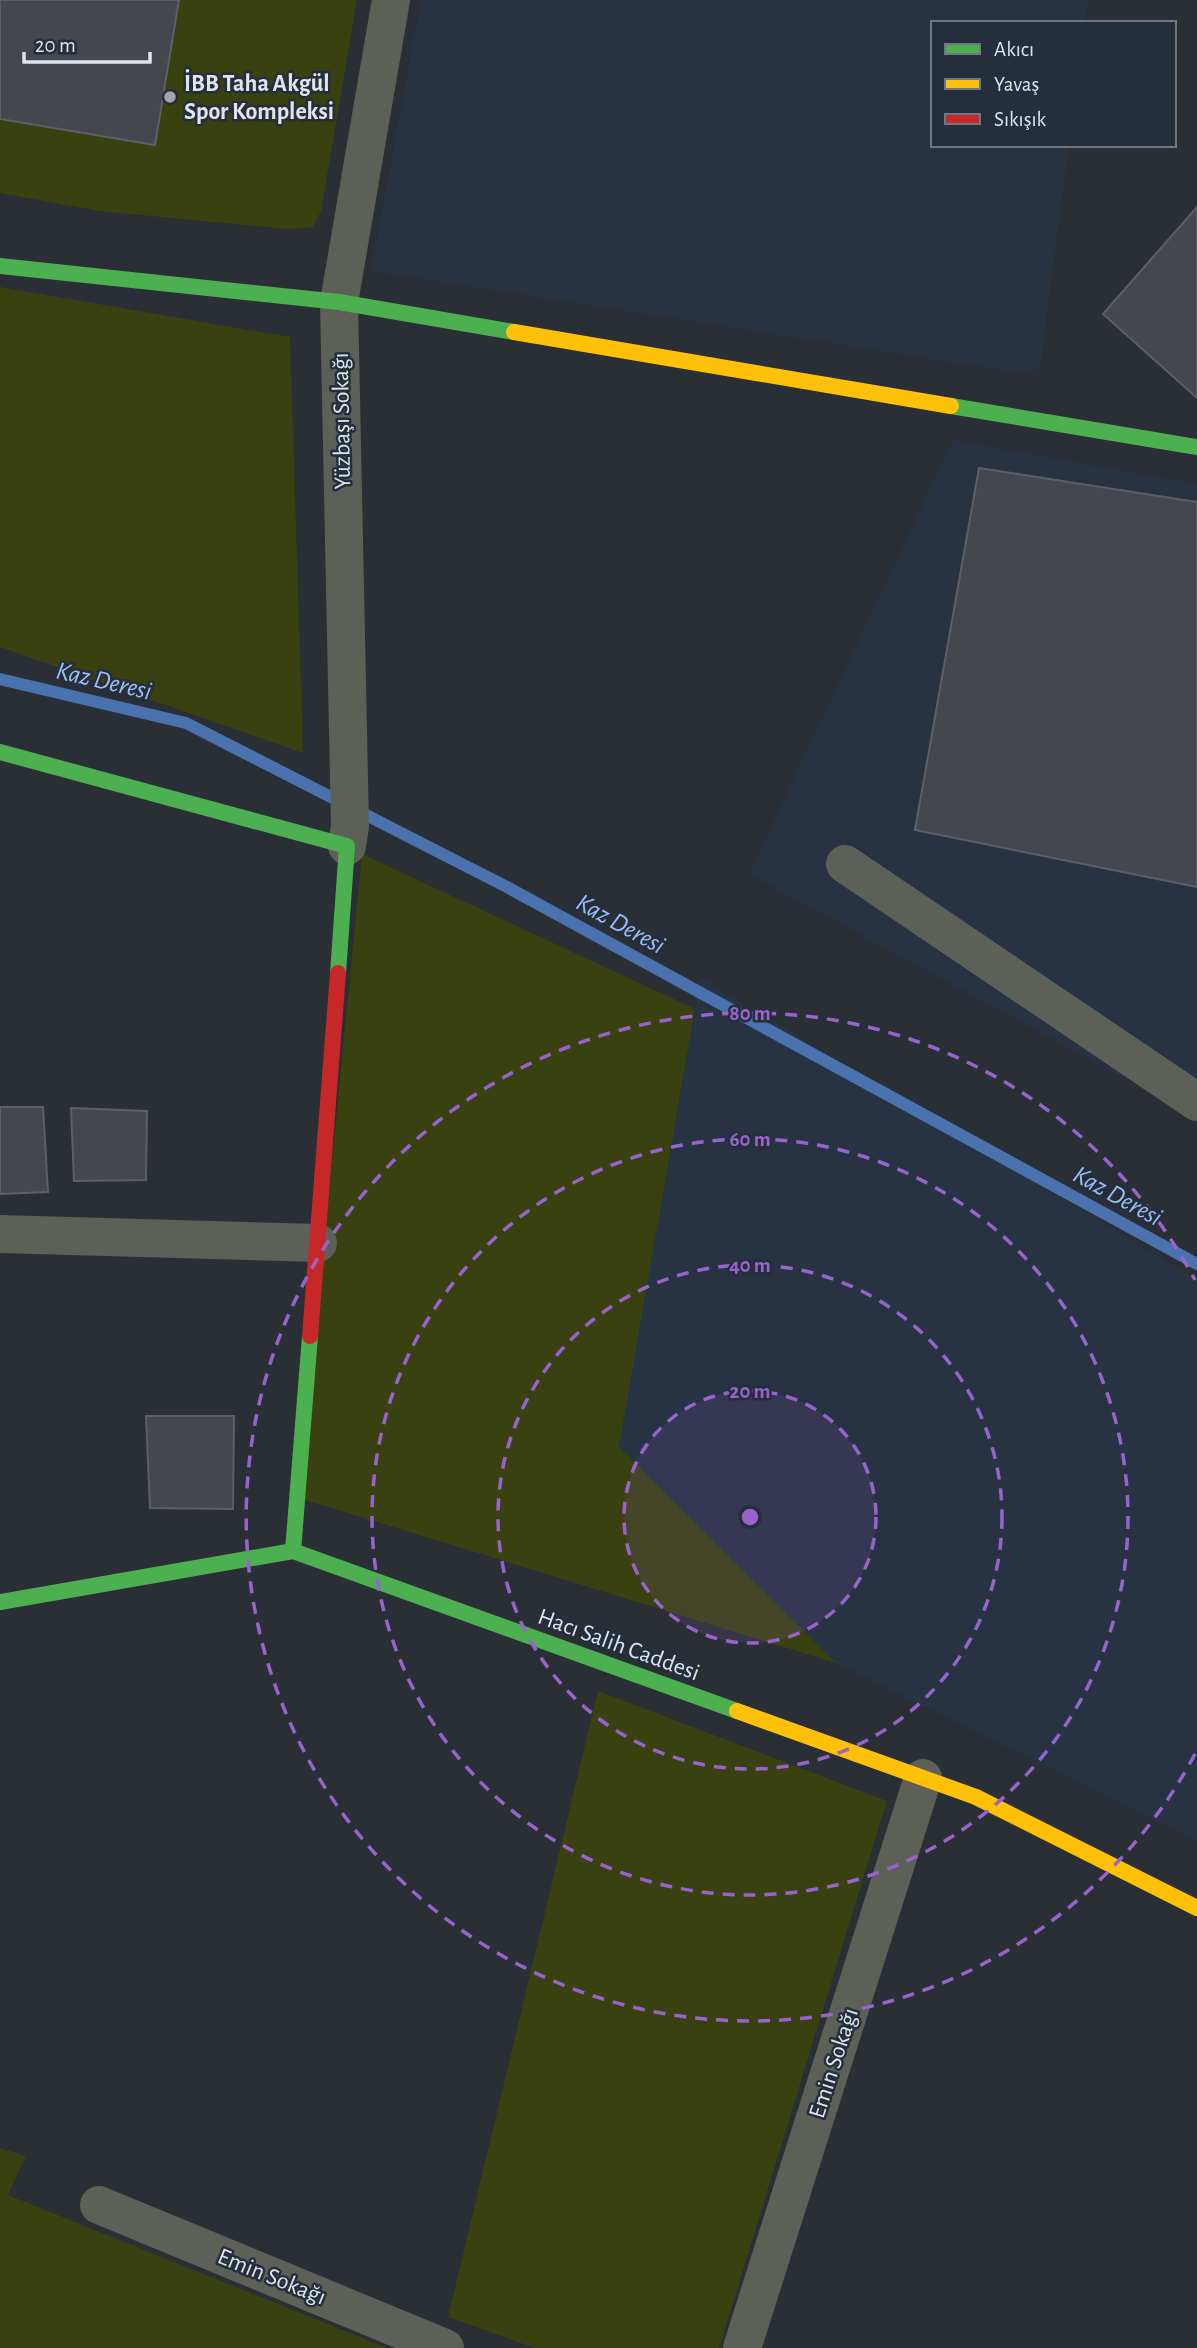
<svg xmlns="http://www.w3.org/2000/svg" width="1197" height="2348" font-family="'Alegreya Sans',sans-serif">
<rect width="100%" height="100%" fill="#2a2f36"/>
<!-- built -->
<path fill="#273243" d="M421,0h667l-3,23h-152v122h136l-30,231 -668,-105z
M953,440l244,44v634l-448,-244z
M701,977l496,303v561l-361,-178 -218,-216z"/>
<!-- green -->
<path fill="#3a4111" d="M0,0h357l-36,211 -8,16 -25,2 -189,-18 -99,-18z
M0,287l290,50 13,416 -303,-106z
M362,854l333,155 -76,438 217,216 -537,-165z
M598,1691l289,110 -168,547h-184l-87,-31z
M0,2148l26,8 -18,39 379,153h-387z"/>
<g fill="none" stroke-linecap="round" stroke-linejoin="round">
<!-- stream -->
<path stroke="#4a72af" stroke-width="12" d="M0,679l186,44 321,164 690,377"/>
</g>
<!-- building -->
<path fill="#44484e" stroke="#5c6066" stroke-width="2" d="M0,0h179l-24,145 -155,-26z
M1197,207v191l-94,-84z
M979,468l218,34v385l-282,-57z
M0,1107h43l5,85 -48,2z
M71,1108l76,3 -1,69 -72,1z
M146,1416h88l-1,93 -83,-1z"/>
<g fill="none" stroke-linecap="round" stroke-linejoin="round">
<!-- street -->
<path stroke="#5d6056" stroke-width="38" d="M347,846l3,-20 -11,-524 52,-302
M845,864l352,238
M0,1234l318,9
M99,2205l346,143
M742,2348l181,-570"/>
<!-- fast -->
<path stroke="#4caf50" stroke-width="16" d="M0,266l339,36 175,30
M951,406l246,41
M0,752l347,94 -9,127
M293,1551l17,-215
M0,1602l293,-51 444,160"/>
<!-- slow -->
<path stroke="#ffc107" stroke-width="16" d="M514,332l437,74
M737,1711l239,86 221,111"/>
<!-- jam -->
<path stroke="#c62828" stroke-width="16" d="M310,1336l28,-363"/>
</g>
<!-- distance rings -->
<circle cx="750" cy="1517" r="126" fill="#9963cd" fill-opacity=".12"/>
<g fill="none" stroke="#9963cd" stroke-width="3.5" stroke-dasharray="12 9">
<circle cx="750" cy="1517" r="126"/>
<circle cx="750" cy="1517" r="252"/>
<circle cx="750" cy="1517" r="378"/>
<path d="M1195 1754A504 504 0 1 1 1195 1280"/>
</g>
<!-- markers -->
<circle fill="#a0a5ad" stroke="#252e3b" stroke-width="2.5" cx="170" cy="97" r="7"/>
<g text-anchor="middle" stroke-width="5" stroke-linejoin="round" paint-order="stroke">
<!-- poi labels -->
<g font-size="24" font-weight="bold" fill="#dfe4ed" stroke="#252e3b" text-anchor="start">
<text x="184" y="91">İBB Taha Akgül<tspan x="184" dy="28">Spor Kompleksi</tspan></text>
</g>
<!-- street labels -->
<g font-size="24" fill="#dfe4ed" stroke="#252e3b">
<text transform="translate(341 421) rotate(-91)" y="8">Yüzbaşı Sokağı</text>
<text transform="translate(619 1644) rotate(20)" y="8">Hacı Salih Caddesi</text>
<text transform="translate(833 2063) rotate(-72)" y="8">Emin Sokağı</text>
<text transform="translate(272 2276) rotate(22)" y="8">Emin Sokağı</text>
</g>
<!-- water labels -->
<g font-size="26" font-style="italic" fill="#9cc0f6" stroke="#252e3b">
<text transform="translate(104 680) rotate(13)" y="9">Kaz Deresi</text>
<text transform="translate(621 923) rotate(29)" y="9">Kaz Deresi</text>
<text transform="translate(1118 1195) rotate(29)" y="9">Kaz Deresi</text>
</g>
</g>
<circle cx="750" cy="1517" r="10" fill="#9963cd" stroke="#252e3b" stroke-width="3.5"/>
<g font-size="21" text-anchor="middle" font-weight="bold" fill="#9963cd" stroke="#252e3b" stroke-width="5" stroke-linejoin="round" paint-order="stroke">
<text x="750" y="1020">80 m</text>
<text x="750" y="1146">60 m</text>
<text x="750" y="1272">40 m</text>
<text x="750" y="1398">20 m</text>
</g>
<!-- legend -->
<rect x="931" y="21" width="245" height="126" fill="#252e3b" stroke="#6f7782" stroke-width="2"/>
<rect x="945" y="44" width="35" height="10" fill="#4caf50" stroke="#6f7782" stroke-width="2"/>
<text x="994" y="56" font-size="21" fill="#dfe4ed">Akıcı</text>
<rect x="945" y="79" width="35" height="10" fill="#ffc107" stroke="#6f7782" stroke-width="2"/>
<text x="994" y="91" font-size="21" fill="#dfe4ed">Yavaş</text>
<rect x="945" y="114" width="35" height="10" fill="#c62828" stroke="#6f7782" stroke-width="2"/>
<text x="994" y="126" font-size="21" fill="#dfe4ed">Sıkışık</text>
<!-- scale -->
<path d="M24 52v10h126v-10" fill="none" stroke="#dfe4ed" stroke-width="3.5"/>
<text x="35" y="52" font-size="21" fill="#dfe4ed" stroke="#252e3b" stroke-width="5" paint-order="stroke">20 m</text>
</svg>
